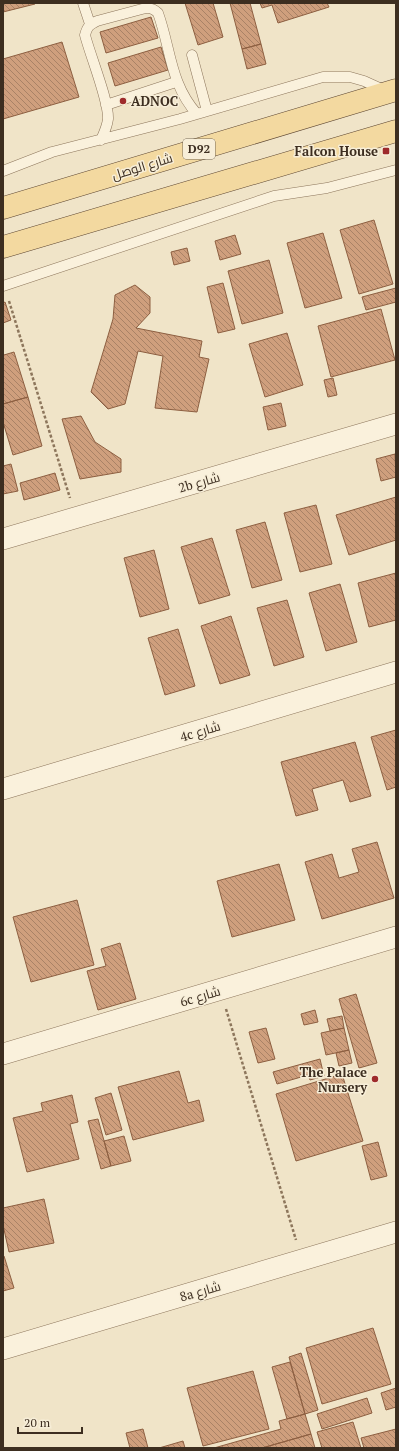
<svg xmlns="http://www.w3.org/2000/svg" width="399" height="1451" font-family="'PT Serif',Cairo,serif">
<defs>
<pattern id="building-back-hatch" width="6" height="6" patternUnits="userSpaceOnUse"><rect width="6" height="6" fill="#cf9f7d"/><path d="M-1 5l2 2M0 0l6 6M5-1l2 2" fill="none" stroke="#a98266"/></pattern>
</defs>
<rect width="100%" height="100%" fill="#f0e4c8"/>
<!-- building -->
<path fill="url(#building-back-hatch)" stroke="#8d5f41" d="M3,3h32v1l-32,8z
M185,3h28l10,34 -25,8z
M230,3h20l11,41 -19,5z
M260,3h67l2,4 -51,16 -6,-18 -10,3z
M151,17l7,21 -52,15 -6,-21z
M62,42l17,55 -76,22v-60z
M261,44l5,20 -19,5 -5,-20z
M161,47l7,23 -53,16 -7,-23z
M374,220l19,64 -34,10 -19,-64z
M323,233l19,65 -37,10 -18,-65z
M235,235l6,19 -21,6 -5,-19z
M187,248l3,13 -16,4 -3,-13z
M269,260l14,53 -41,11 -14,-53z
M223,283l12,46 -17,4 -11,-46z
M135,285l15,12v16l-14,15 66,13 -3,16 10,2 -12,53 -42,-4 8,-52 -25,-5 -13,53 -17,5 -17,-17 22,-73 2,-24z
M396,288v14l-30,8 -4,-13z
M5,302l6,18 -8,3v-20z
M381,309l14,51 -64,17 -13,-51z
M287,333l16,52 -38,12 -16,-53z
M14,352l14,45 -25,7v-51l1,2z
M333,378l4,17 -9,2 -4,-17z
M28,397l14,49 -29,9 -10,-33v-18z
M281,403l5,23 -18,4 -5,-23z
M81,416l14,26 26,17v13l-41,7 -18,-60z
M395,454l1,23 -15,4 -5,-22z
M11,464l7,27 -15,3v-28z
M55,473l5,17 -36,10 -4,-17z
M396,497v43l-47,15 -13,-40z
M316,505l16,59 -32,8 -16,-59z
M265,522l17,58 -30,8 -16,-58z
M212,538l18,57 -31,9 -18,-57z
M154,550l15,59 -29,8 -16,-59z
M396,573v47l-27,7 -11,-44z
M340,584l17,58 -31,9 -17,-58z
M287,600l17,57 -30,9 -17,-58z
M231,616l19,59 -30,9 -19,-58z
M178,629l17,57 -30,9 -17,-57z
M396,730v57l-9,3 -16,-53z
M355,742l16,54 -21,6 -7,-22 -31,9 6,21 -22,6 -15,-54z
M377,842l17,56 -72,21 -17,-57 27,-8 7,24 20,-6 -7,-23z
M279,864l16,56 -63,17 -15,-56z
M77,900l17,65 -63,17 -18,-65z
M120,943l16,56 -38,11 -11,-39 19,-5 -5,-17z
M356,994l21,69 -18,5 -20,-69z
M315,1010l3,12 -14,3 -3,-11z
M342,1016l2,12 -14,3 -3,-12z
M266,1028l9,31 -17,4 -9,-31z
M344,1028l5,22 -23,5 -5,-22z
M349,1050l3,13 -13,3 -3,-13z
M320,1059l4,17 -14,4 -2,-5 -31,9 -4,-12z
M179,1071l9,32 11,-3 5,21 -71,19 -15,-53z
M342,1074l21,67 -67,20 -20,-67z
M111,1093l11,37 -16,5 -11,-37z
M72,1095l6,27 -8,2 9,35 -52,13 -14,-54 30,-7 -2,-8z
M98,1119l13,47 -10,3 -13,-48z
M124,1136l7,25 -20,5 -7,-25z
M378,1142l9,34 -16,4 -9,-34z
M44,1199l10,44 -45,9 -6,-27v-17z
M4,1256l10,32 -11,3v-34z
M373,1328l18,56 -69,20 -16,-56z
M301,1353l17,57 -13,4 -16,-57z
M290,1362l15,52 -18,5 -15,-52z
M253,1371l16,58 -66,17 -16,-58z
M396,1388v19l-10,3 -5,-17z
M367,1398l5,15 -50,16 -5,-15z
M305,1414l6,20 -49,14h-48l67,-19 -2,-8z
M353,1422l8,26h-39l-5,-16z
M143,1429l5,19h-18l-4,-15z
M396,1429v19h-32l-3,-10z
M311,1434l4,14h-53z
M183,1441l2,7h-26z"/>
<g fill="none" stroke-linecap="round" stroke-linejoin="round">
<defs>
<path id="lane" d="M83,3l7,21
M192,55l15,56
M106,105l70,-23
M101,140c3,-7 6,-13 7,-21 1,-18 -18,-64 -23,-84 2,-8 4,-10 12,-14l45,-12c7,-2 11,-1 16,4 13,36 12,71 39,101
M3,171l49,-19 128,-33 143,-42h27l14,4 22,10
M3,286l271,-90 53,-8 69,-18"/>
<path id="street" d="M3,539l393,-115
M3,789l393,-117
M3,1054l393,-117
M3,1349l393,-117"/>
<path id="primary" d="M3,208l393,-118
M3,247l393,-116"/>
</defs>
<!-- lane casing -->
<use href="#lane" stroke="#8d765c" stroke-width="11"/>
<!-- street casing -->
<use href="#street" stroke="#8d765c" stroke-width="22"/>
<!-- primary casing -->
<use href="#primary" stroke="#5b4430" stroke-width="23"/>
<!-- path -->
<path stroke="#8d765c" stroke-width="2.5" stroke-dasharray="3 2" stroke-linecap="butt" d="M9,301l61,197
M226,1009l70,231"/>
<!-- lane -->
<use href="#lane" stroke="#faf1dc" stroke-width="10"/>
<!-- street -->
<use href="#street" stroke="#faf1dc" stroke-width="21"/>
<!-- primary -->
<use href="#primary" stroke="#f3d9a0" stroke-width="22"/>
</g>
<!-- markers -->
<g fill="#9e2a2b" stroke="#f7eed8" stroke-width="1.5">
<circle cx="123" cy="101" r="4"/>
<rect x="382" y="147" width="8" height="8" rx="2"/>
<circle cx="375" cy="1079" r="4"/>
</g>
<g text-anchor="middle" stroke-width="3" stroke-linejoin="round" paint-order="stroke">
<!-- shield labels -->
<rect fill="#f7eed8" stroke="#756857" stroke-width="1" x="183" y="139" width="32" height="20" rx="3"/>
<g font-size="12" font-weight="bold" fill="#3d2e20">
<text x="199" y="153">D92</text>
</g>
<!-- poi labels -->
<g font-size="13" font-weight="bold" fill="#3d2e20" stroke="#f7eed8" text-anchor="end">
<text x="131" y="106" text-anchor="start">ADNOC</text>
<text x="378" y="156">Falcon House</text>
<text x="367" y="1077">The Palace<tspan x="367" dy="15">Nursery</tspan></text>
</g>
<!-- street labels -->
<g font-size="13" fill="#3d2e20" stroke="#f7eed8">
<text transform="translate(142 166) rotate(-17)" y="5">شارع الوصل</text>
<text transform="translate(199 482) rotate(-16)" y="5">2b شارع</text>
<text transform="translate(200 731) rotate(-17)" y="5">4c شارع</text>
<text transform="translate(200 996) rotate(-17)" y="5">6c شارع</text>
<text transform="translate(200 1291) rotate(-16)" y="5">8a شارع</text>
</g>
</g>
<!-- border -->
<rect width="399" height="1451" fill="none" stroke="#3d2e20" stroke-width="8"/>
<!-- scale -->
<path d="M18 1427v6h64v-6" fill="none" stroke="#3d2e20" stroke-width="2"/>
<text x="24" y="1427" font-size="12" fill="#3d2e20" stroke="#f7eed8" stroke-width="3" paint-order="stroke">20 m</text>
</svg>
